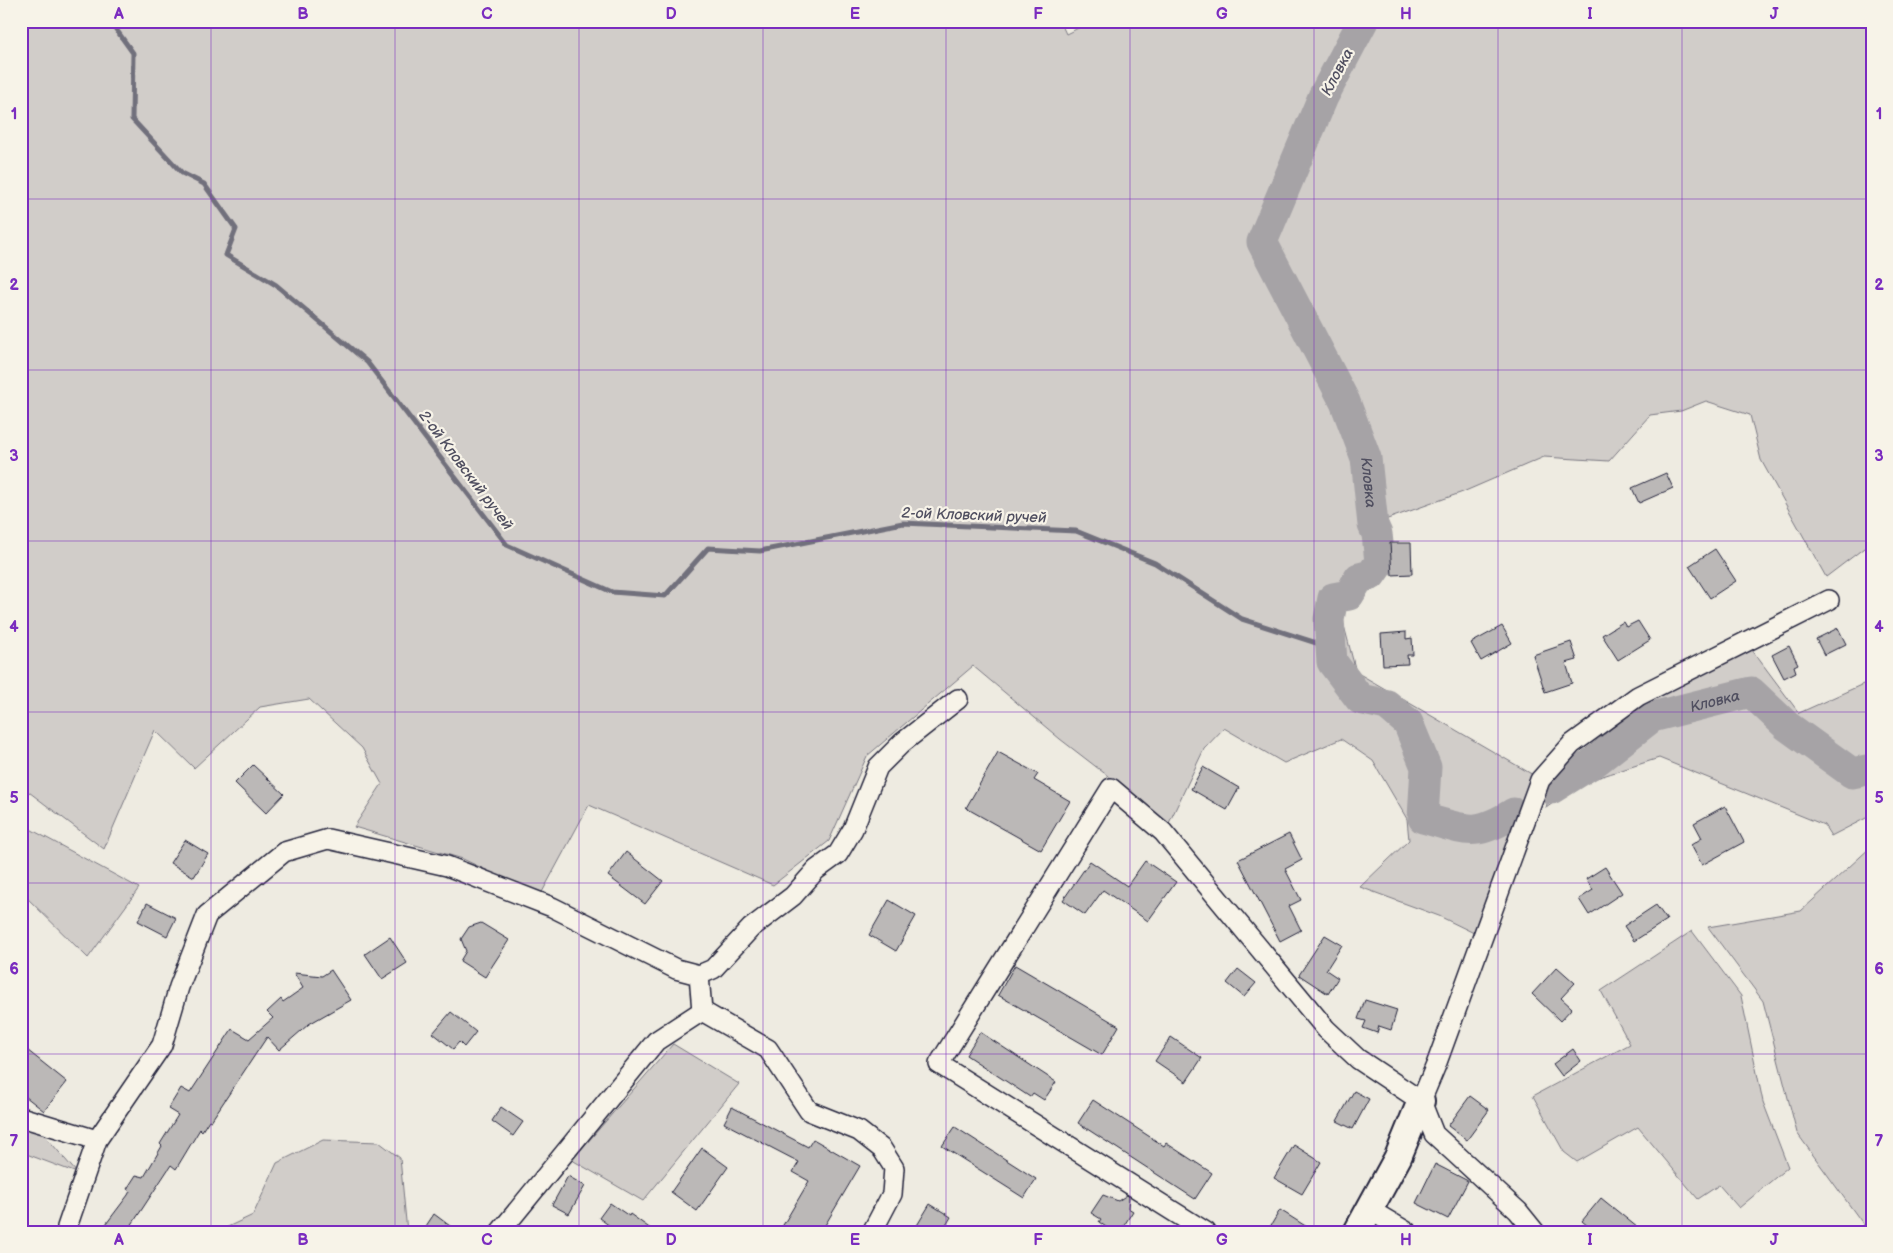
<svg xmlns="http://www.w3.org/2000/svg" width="1893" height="1253" font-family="'Balsamiq Sans',sans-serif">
<rect width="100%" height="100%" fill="#eeebe1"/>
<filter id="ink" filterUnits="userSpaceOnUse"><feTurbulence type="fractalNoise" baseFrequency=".02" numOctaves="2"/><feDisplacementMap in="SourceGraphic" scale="10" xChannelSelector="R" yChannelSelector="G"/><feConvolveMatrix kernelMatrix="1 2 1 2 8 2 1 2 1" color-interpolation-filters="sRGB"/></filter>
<g filter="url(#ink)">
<!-- green -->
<path fill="#d1cdc9" stroke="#7a7882" d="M21,21h1039l6,13 27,-13h779v521l-46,35 -65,-117 -11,-45 -44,-14 -25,10 -31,4 -41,46 -65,-4 -81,35 -81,29 4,44 -22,28 -24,17 16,62 179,104 -59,158 -37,-18 -79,-29 49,-47 -2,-21 -34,-58 -32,-22 -57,24 -60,-35 -20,21 -35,74 -109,-84 -87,-73 -106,90 -38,85 -56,44 -184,-80 -49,91 -77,-37 -109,-32 28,-43 -20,-36 -53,-49 -49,8 -66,61 -39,-38 -51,119 -83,-63z
M1752,650l47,63 73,-33v135l-41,21 -7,-11 -165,-67 -78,25 -35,25 8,-34 107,-84z
M21,824l118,64 -51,70 -67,-66z
M1872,846v386h-3l-72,-99 -34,-132 -55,-74 93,-16z
M1692,931l49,65 22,106 25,65 -49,41 -20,-23 -21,14 -60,-72 -61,35 -13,-10 -31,-56 97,-52 -29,-53z
M673,1044l66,40 -96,117 -71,-41z
M21,1126l20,5 36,42 -56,-21z
M323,1140l56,2 21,16 7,74h-190l36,-17 24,-52z"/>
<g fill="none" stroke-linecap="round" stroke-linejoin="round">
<!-- stream -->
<path stroke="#716f7b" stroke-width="5" d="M110,21l23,32 -1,66 50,54 22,11 32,45 -10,26 50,30 91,77 140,183 105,47 53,4 43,-48 52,3 143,-28 173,8 79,32 87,56 90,29"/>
<!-- river -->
<g stroke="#a6a3a6" stroke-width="31">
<path id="s1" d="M1363,21l-40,76 -61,145 83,160 21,56 7,67 4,9 3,28 -9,13 -12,3 -10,17 -16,3 -4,21 3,43 28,37 27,6 21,18 18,44 -3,51c43,12 51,20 91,-5"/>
<path id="s2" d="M1551,789l45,-28 56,-44 99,-25 36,34 65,47 20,-4"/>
</g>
</g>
<!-- building -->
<path fill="#bbb8b7" stroke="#22223b" d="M1666,473l7,15 -34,15 -7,-15z
M1390,543h21l1,31 -20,1z
M1715,549l21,32 -26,17 -21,-32z
M1638,621l12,19 -32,20 -16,-25 21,-13 3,5z
M1502,626l10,17 -31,18 -10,-18z
M1838,628l8,16 -22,11 -8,-16z
M1406,632v7l6,-1 1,17h-6l1,9 -25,1 -2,-31z
M1571,642l6,18 -11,3 6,20 -27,9 -12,-37z
M1789,646l9,18 -4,2 2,6 -12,6 -12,-23z
M998,752l40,22 -4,6 36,21 -29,49 -75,-42z
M253,765l31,29 -18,19 -31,-30z
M1203,767l36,21 -12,22 -36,-21z
M1725,806l19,36 -42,23 -11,-20 11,-7 -8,-15z
M1289,834l13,26 -17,9 16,31 -12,6 12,24 -21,11 -42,-81z
M185,840l23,14 -14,23 -24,-14z
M626,852l37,29 -18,23 -37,-28z
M1090,861l37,25 18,-25 31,21 -28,39 -45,-31 -18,25 -22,-15z
M1605,867l17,26 -33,22 -10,-16 14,-9 -7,-11z
M889,900l27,16 -20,35 -27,-16z
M147,903l29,15 -9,18 -29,-15z
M1656,905l11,15 -33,21 -10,-15z
M481,923l28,17 -24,37 -25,-16 6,-10 -5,-12 8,-12z
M1325,935l17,10 -16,25 12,8 -10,16 -29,-19z
M390,937l17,26 -25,16 -17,-25z
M1015,965l104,61 -17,29 -104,-60z
M1557,967l18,16 -14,15 11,10 -12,13 -28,-27z
M1238,969l18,14 -12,14 -17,-14z
M331,970l20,30 -42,24 -30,26 -12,-13 -56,84 -2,-1 -7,11 -2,-2 -24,40 -5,-4 -44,67h-27l28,-37 2,-4 -3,-2 9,-14 8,2 18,-31 -2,-2 18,-29 -10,-6 13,-21 9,5 42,-64 17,10 24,-21 -6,-6 14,-13 2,3 20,-14 -9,-15 28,3z
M1365,1000l32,10 -6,20 -12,-4 -2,7 -14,-5 3,-7 -8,-2z
M451,1012l25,20 -12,15 -5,-5 -6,7 -20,-16z
M980,1032l76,50 -12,18 -11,-7 -3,4 -64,-42z
M1171,1037l31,21 -16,24 -31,-21z
M1573,1049l8,12 -19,15 -9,-12z
M27,1050l40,32 -23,29 -23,-18v-35z
M1354,1091l15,8 -16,30 -16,-8z
M1470,1096l19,14 -22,30 -19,-14z
M1093,1100l71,46 2,-3 46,30 -17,26 -117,-76z
M501,1107l22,15 -10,14 -21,-15z
M732,1107l76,40 5,-8 47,27 -39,66h-42l30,-51 -16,-9 6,-10 -75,-39z
M955,1127l81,52 -12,19 -82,-52z
M1294,1145l27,17 -19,32 -28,-16z
M702,1148l26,19 -31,44 -26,-19z
M1435,1164l33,17 -20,38 -32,-16z
M568,1176l17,10 -16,28 -17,-9z
M1103,1195l15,6 9,-6 2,2 -1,11 5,3 -13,21h-7l-14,-10 2,-3 -10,-6z
M1601,1198l42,34h-48l-13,-11z
M610,1203l19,13 1,-2 25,18h-37l-19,-14z
M930,1204l21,13 -9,15h-29z
M1280,1210l35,22h-48z
M434,1214l24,18h-36z"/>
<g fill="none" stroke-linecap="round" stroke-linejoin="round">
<defs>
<path id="street" d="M699,975l3,36 66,38 41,62 50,20 23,18 12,19 -2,26 -20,38
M1421,1101l15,-36 104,-285 32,-36 66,-48 191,-96
M21,1117l76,23
M1370,1210l37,22
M67,1227l30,-87 65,-95 17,-58 28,-72 77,-63 44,-13 119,27 105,41 124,62 23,6 14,-6 38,-41 42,-32 23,-26 22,-16 15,-25 25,-62 24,-24 56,-44
M500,1232l156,-191 46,-30
M1206,1232l-267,-168 172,-276 52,44 163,197 32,30 63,42 13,33 84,77 17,21"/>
<path id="secondary" d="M1357,1232l41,-75 23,-56"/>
</defs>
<!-- street casing -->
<use href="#street" stroke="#22223b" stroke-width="22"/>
<!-- secondary casing -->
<use href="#secondary" stroke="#22223b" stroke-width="30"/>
<!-- street -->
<use href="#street" stroke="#f7f3e8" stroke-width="19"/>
<!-- secondary -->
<use href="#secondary" stroke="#f7f3e8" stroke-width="26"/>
</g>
</g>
<!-- grid -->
<path fill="none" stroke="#7b2cbf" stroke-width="1" stroke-opacity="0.55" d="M211,21v1211M395,21v1211M579,21v1211M763,21v1211M946,21v1211M1130,21v1211M1314,21v1211M1498,21v1211M1682,21v1211M21,199h1851M21,370h1851M21,541h1851M21,712h1851M21,883h1851M21,1054h1851"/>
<g text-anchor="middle" stroke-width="4.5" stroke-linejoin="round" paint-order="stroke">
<!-- water labels -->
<g font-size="15" font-style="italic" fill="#504f60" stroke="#f7f3e8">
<text transform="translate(1337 72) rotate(-62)" y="5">Кловка</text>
<text transform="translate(466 470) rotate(53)" y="5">2-ой Кловский ручей</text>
<text dy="5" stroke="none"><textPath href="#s1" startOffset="508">Кловка</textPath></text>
<text transform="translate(974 515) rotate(2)" y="5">2-ой Кловский ручей</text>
<text dy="5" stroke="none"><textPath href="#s2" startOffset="189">Кловка</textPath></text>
</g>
</g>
<!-- margin -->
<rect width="1893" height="1253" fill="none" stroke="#f7f3e8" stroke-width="55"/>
<rect x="28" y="28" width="1838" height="1198" fill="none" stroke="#7b2cbf" stroke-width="2"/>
<g font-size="16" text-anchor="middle" font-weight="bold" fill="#7b2cbf">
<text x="119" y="19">A</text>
<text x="303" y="19">B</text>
<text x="487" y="19">C</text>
<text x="671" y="19">D</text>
<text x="855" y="19">E</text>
<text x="1038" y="19">F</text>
<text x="1222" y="19">G</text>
<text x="1406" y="19">H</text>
<text x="1590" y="19">I</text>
<text x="1774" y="19">J</text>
<text x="14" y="119">1</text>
<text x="1879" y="119">1</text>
<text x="14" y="290">2</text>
<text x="1879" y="290">2</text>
<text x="14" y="461">3</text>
<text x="1879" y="461">3</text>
<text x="14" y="632">4</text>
<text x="1879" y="632">4</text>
<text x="14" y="803">5</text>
<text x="1879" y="803">5</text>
<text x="14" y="974">6</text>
<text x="1879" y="974">6</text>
<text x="14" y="1146">7</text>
<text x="1879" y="1146">7</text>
<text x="119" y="1245">A</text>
<text x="303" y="1245">B</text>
<text x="487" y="1245">C</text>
<text x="671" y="1245">D</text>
<text x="855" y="1245">E</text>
<text x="1038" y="1245">F</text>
<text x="1222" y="1245">G</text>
<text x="1406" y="1245">H</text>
<text x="1590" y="1245">I</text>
<text x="1774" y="1245">J</text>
</g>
</svg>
